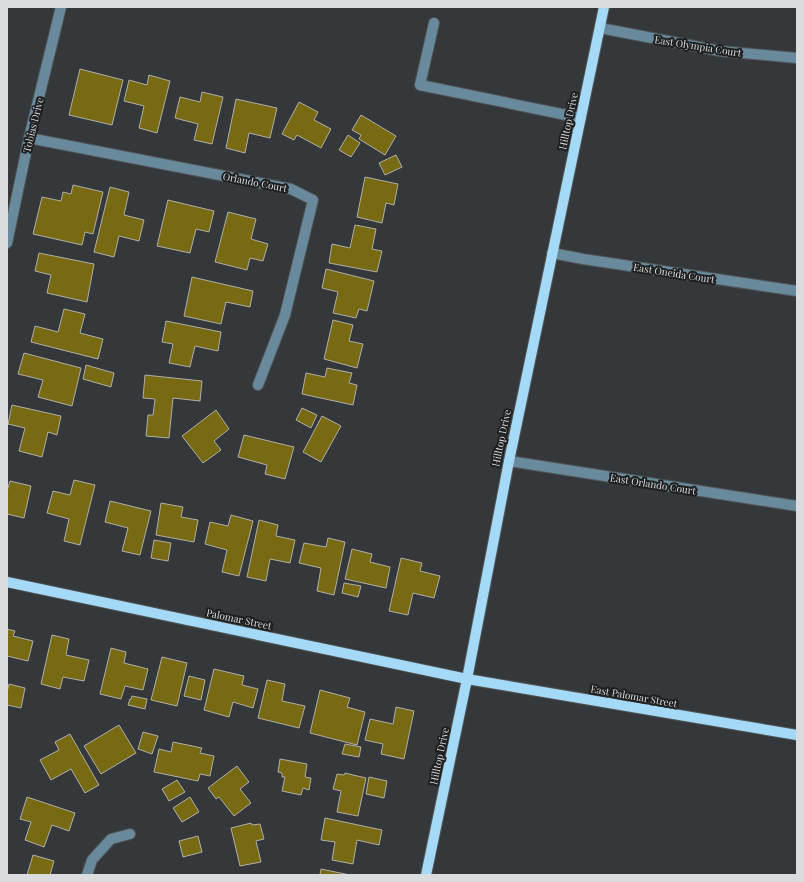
<svg xmlns="http://www.w3.org/2000/svg" width="804" height="882" font-family="'Playfair Display',serif">
<rect width="100%" height="100%" fill="#34383a"/>
<!-- building -->
<path fill="#786a13" stroke="#afafaa" d="M80,69l43,11 -11,45 -43,-10z
M149,75l21,6 -13,52 -18,-5 5,-22 -20,-5 5,-21 18,5z
M202,92l21,5 -11,47 -18,-4 4,-16 -23,-6 5,-21 20,5z
M236,99l41,9 -7,30 -21,-5 -4,20 -19,-5z
M299,102l19,10 -4,8 17,9 -10,19 -24,-13 -3,5 -12,-6z
M361,115l35,21 -11,19 -26,-16 2,-4 -9,-5z
M348,135l12,8 -9,14 -12,-7z
M396,155l6,12 -17,8 -6,-12z
M365,177l33,7 -4,21 -8,-2 -4,20 -25,-6z
M73,185l30,7 -10,42 -8,-2 -3,13 -49,-11 9,-37 19,4 2,-9 8,2z
M110,187l19,5 -5,23 20,5 -5,21 -20,-5 -5,21 -20,-5z
M168,200l46,11 -5,21 -13,-3 -6,24 -33,-7z
M228,212l28,7 -5,20 17,5 -5,17 -13,-3 -3,12 -32,-8z
M355,225l21,4 -4,20 10,2 -5,21 -48,-9 3,-19 18,4z
M39,253l55,11 -7,38 -40,-9 4,-18 -16,-4z
M326,269l48,12 -7,30 -8,-2 -3,9 -23,-5 5,-21 -16,-4z
M192,277l61,14 -3,16 -24,-5 -5,22 -37,-8z
M64,309l21,5 -5,19 23,6 -5,20 -67,-17 4,-16 23,6z
M333,320l20,5 -4,16 14,3 -6,24 -33,-9z
M166,321l55,11 -3,19 -23,-5 -5,21 -21,-4 4,-19 -11,-2z
M24,353l57,15 -9,38 -34,-9 5,-17 -25,-6z
M86,365l28,8 -3,14 -28,-8z
M327,368l25,5 -3,10 8,2 -4,20 -51,-11 4,-21 19,4z
M145,375l57,6 -2,20 -27,-3 -4,40 -23,-2 2,-21h5l2,-16 -12,-1z
M12,405l49,11 -4,19 -9,-3 -6,25 -23,-6 6,-23 -17,-4z
M302,408l15,7 -6,13 -15,-8z
M216,410l13,19 -15,12 7,9 -18,13 -21,-27z
M322,416l19,10 -20,36 -18,-10z
M244,435l50,12 -9,32 -20,-5 2,-9 -29,-8z
M74,480l21,5 -15,60 -16,-4 5,-22 -22,-6 6,-22 17,4z
M10,481l21,5 -7,32 -17,-4v-23z
M110,501l41,10 -11,44 -18,-4 6,-23 -23,-6z
M161,503l22,4 -2,10 17,3 -4,22 -38,-7z
M231,515l22,6 -14,55 -17,-4 5,-22 -22,-6 5,-22 18,4z
M259,520l19,5 -2,11 19,4 -5,23 -20,-4 -4,22 -19,-4z
M328,538l17,4 -11,53 -17,-4 4,-23 -22,-5 5,-20 22,4z
M154,540l17,3 -3,18 -17,-3z
M352,549l20,5 -2,8 20,5 -4,21 -41,-9z
M401,558l21,5 -2,8 20,5 -6,22 -21,-5 -5,22 -19,-4z
M344,583l17,3 -3,11 -16,-4z
M7,629l8,2 -2,5 20,5 -5,20 -21,-5z
M52,635l17,4 -3,16 23,5 -5,21 -21,-4 -3,12 -19,-5z
M111,648l15,4 -2,11 24,6 -5,21 -18,-4 -4,13 -21,-5z
M162,657l25,6 -10,43 -26,-6z
M214,669l30,7 -2,9 16,4 -5,19 -20,-6 -4,15 -25,-7z
M189,676l16,4 -4,20 -17,-4z
M267,680l18,4 -3,17 23,5 -6,22 -41,-10z
M9,684l16,4 -4,20 -14,-3v-13z
M320,690l30,8 -3,9 18,5 -8,33 -47,-12z
M132,696l15,3 -2,10 -17,-4 2,-6h1z
M396,707l18,4 -10,48 -23,-5 2,-10 -18,-4 5,-21 23,5z
M119,725l17,28 -35,21 -17,-28z
M143,732l15,4 -6,18 -14,-5z
M70,734l29,51 -14,8 -14,-24 -20,11 -11,-20 19,-10 -4,-8z
M173,742l29,6 -2,5 14,3 -4,20 -10,-2 -2,7 -44,-9 5,-23 12,3z
M345,744l16,3 -2,10 -17,-3z
M280,759l27,5 -2,13 6,1 -2,12 -6,-2 -2,7 -19,-4 3,-14h-3v-4l-4,-1z
M237,766l12,16 -9,7 11,14 -17,13 -15,-19 -3,2 -8,-11z
M345,773l21,5 -8,38 -21,-4 4,-21 -8,-2 4,-15 7,1z
M369,777l18,4 -3,17 -18,-4z
M177,780l8,12 -16,9 -7,-12z
M27,797l48,16 -6,18 -17,-6 -8,22 -19,-7 6,-18 -11,-3z
M190,797l9,15 -17,10 -9,-14z
M325,818l57,12 -3,15 -22,-5 -4,24 -21,-4 3,-18 -14,-2z
M251,823l1,2 8,-1 4,15 -8,2 5,21 -21,4 -9,-38z
M198,836l4,16 -19,5 -4,-16z
M33,855l21,6 -4,14h-23z
M321,869l29,6h-30z"/>
<g fill="none" stroke-linecap="round" stroke-linejoin="round">
<defs>
<path id="minor" d="M434,23l-14,62 161,33
M600,28l120,23 77,7
M29,138l262,51 22,11 -28,115 -27,70
M7,243l22,-105 32,-131
M552,253l31,6 214,32
M509,461l288,45
M87,875l5,-15 19,-21 19,-5"/>
<path id="major" d="M7,582l460,97 330,56
M426,875l41,-196 42,-218 95,-454"/>
</defs>
<!-- minor casing -->
<use href="#minor" stroke="#525657" stroke-width="12"/>
<!-- major casing -->
<use href="#major" stroke="#525657" stroke-width="12"/>
<!-- minor -->
<use href="#minor" stroke="#698a9c" stroke-width="10"/>
<!-- major -->
<use href="#major" stroke="#a4daf8" stroke-width="10"/>
</g>
<g text-anchor="middle" stroke-width="4" stroke-linejoin="round" paint-order="stroke">
<!-- street labels -->
<g font-size="10" fill="#dadcdd" stroke="#1d1f20">
<text transform="translate(698 46) rotate(9)" y="4">East Olympia Court</text>
<text transform="translate(568 121) rotate(-78)" y="4">Hilltop Drive</text>
<text transform="translate(33 125) rotate(-76)" y="4">Tobias Drive</text>
<text transform="translate(255 182) rotate(11)" y="4">Orlando Court</text>
<text transform="translate(674 273) rotate(9)" y="4">East Oneida Court</text>
<text transform="translate(501 438) rotate(-78)" y="4">Hilltop Drive</text>
<text transform="translate(653 484) rotate(9)" y="4">East Orlando Court</text>
<text transform="translate(239 619) rotate(12)" y="4">Palomar Street</text>
<text transform="translate(634 696) rotate(10)" y="4">East Palomar Street</text>
<text transform="translate(439 756) rotate(-78)" y="4">Hilltop Drive</text>
</g>
</g>
<!-- border -->
<rect width="804" height="882" fill="none" stroke="#dadcdd" stroke-width="16"/>
</svg>
